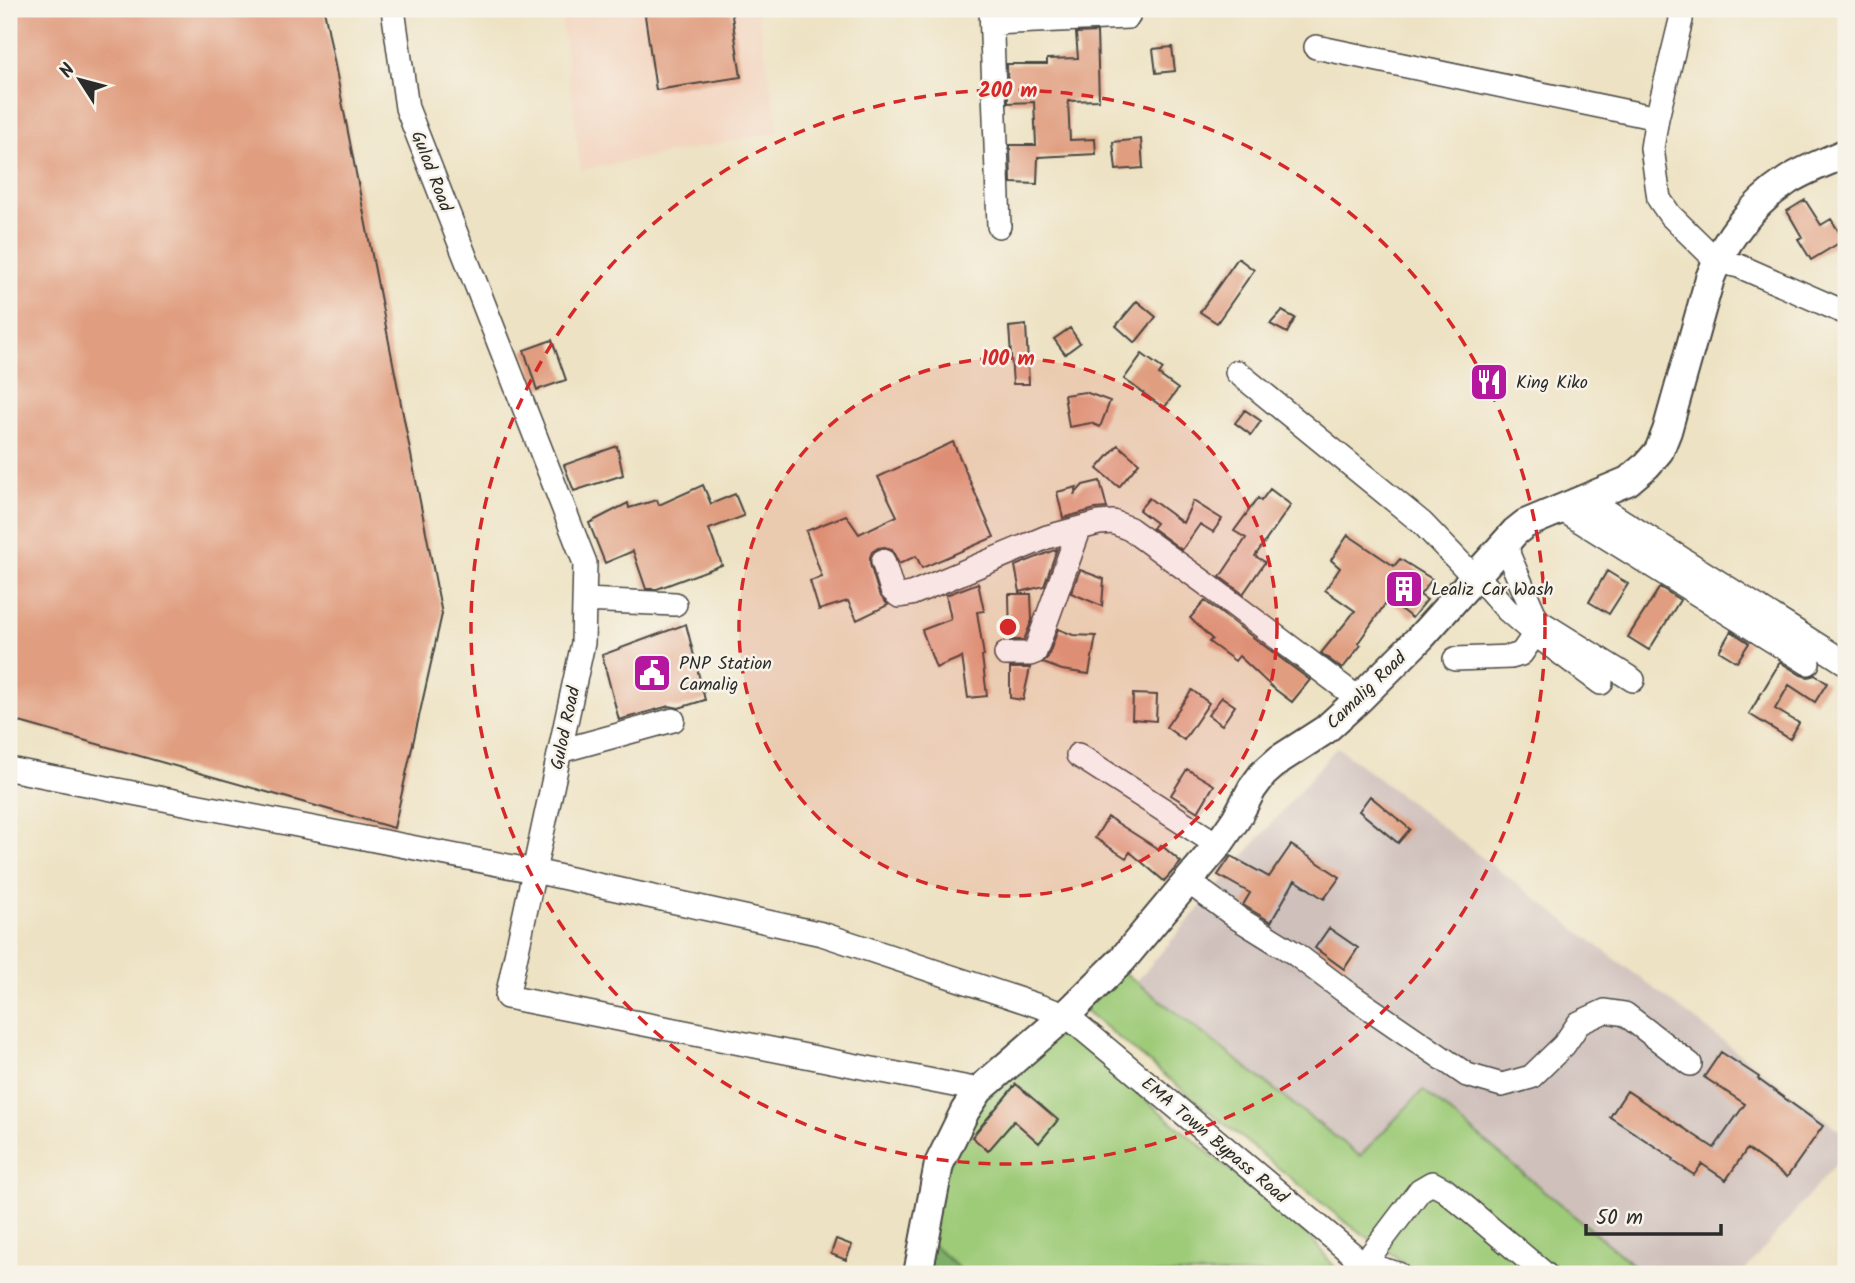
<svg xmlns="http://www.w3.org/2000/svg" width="1855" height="1283" font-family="Kalam,sans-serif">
<rect width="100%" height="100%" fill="#f7f3e8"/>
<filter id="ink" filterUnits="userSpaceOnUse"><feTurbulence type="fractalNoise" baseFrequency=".0143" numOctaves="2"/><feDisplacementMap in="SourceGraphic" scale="14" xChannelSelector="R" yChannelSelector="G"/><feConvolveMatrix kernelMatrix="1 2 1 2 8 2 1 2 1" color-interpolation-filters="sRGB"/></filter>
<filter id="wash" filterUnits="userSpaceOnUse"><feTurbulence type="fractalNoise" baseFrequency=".00686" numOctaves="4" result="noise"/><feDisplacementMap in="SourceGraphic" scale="28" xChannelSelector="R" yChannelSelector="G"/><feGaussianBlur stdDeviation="1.57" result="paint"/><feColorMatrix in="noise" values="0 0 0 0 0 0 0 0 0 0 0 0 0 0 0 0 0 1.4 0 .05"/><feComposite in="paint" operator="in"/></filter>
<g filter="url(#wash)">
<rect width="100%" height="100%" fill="#ede2c3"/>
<!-- built -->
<path fill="#f3d4bf" d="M560,9h197l22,123 -198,38z"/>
<!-- industrial -->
<path fill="#cfc0bb" d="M1337,747l509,388v17l-104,122h-98l-221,-183 -63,65 -223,-175z"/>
<!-- green -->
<path fill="#9ecb78" stroke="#647b52" stroke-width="2" d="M1116,966l244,190 63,-66 221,184h-224l-76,-53 -267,-217z
M1055,1024l256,214 29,36h-377l-39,-37 41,-126z"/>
<!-- forest -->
<path fill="#7eaf68" stroke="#546d4a" stroke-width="2" d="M924,1237l41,37h-47z"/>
<g id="blocks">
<!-- building -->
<path fill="#e09d7f" d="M9,9h315l118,605 -48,214 -385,-109z
M644,9h87l10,68 -85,13z
M1097,32l2,68 -31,1 2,39 25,-1 1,15 -58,3 -1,27 -26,-1 -1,-38h26l-2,-43 -26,1 -1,-39h40v-5l31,-1 -2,-25z
M1172,47l3,24 -19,2 -3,-24z
M1141,139l2,29 -27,2 -3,-28z
M1805,200l16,25 10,-6 13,21 -33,20 -13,-21 4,-2 -15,-26z
M1238,258l16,12 -37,53 -17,-11z
M1137,301l19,16 -21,26 -19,-17z
M1282,311l13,7 -8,15 -17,-9z
M1026,325l3,59h-16l-4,-57z
M1070,328l10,15 -15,11 -11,-15z
M552,340l14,40 -29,10 -13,-40z
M1142,354l21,15 -4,6 19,14 -14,19 -40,-29z
M1085,392l25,9 -10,26 -9,-4 -22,4 -5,-32z
M1245,410l16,11 -10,14 -16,-12z
M953,442l41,95 -72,31 -6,-12 -17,8 -7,-14 -7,-3 -7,1 -6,4 -2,5v7l9,30 9,11 -31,15 -9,-19 -29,9 -9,-29 12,-4 -16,-46 40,-16 13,19 38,-18 -19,-39z
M1118,445l21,18 -20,24 -22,-18z
M617,446l6,29 -49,16 -10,-26z
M1100,481l7,27 -12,1 -32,9 -6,-26 20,-5 -3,8 9,-10z
M703,485l8,19 24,-10 9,22 -35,13 13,36 -65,24h-11l-13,-38 -28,12 -16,-40 39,-20 1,5 28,-8 2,5z
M1270,489l21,16 -36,51 10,6 -22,32 -23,-17 26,-39 -12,-7 24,-33 3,3z
M1149,498l34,25 10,-22 29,18 -9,13 -13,-8 -18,26 -30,-22 4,-5 -17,-13z
M1348,535l46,31 6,-7 32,20 -12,16 7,5 -15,18 -24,-18 -30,43 3,2 -19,24 -21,-16 34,-42 -30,-21 15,-22 -9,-8z
M1057,549l-13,37 -24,6 -5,-26z
M1080,570l24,9 -2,27 -31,-13z
M1607,571l21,13 -19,30 -20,-12z
M978,583l6,28 -7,1 7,44h-2l5,40 -19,2 -6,-41 -26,11 -14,-38 29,-11 -5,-24z
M1660,587l20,13 -31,50 -21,-13z
M1009,594h22l1,26 -8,20h-14z
M1205,601l105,79 -18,22 -20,-15 -33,-31 -4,5 -26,-19 3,-3 -22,-21z
M686,624l19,76 -26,8 -10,-2 -50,14 -17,-65z
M1058,629l15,6 23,1 -7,38 -27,-4 -19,-7 5,-6z
M1731,631l18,12 -12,19 -18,-11z
M1780,662l21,13 7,2 7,-2 12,8 -12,19 -26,-17 -14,24 24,14 -9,16 -41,-25z
M1010,668h20l-7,32 -13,-2z
M1192,690l17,13 -25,37 -18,-13z
M1133,694l24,1 -1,26 -24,-2z
M1222,697l13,9 -13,19 -14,-10z
M1187,769l27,16 -16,27 -27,-17z
M1370,796l40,33 -12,14 -39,-32z
M1108,817l50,32 3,-4 20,17 -17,19 -34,-29 -4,6 -31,-20z
M1291,845l49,32 -16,22 -29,-19 -24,42 -28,-17 7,-12 -32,-18 13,-19 38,21z
M1329,928l29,20 -14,21 -29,-21z
M1721,1052l38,25 -1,2 65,47 -36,51 -40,-28 -21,31 -24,-16 -8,11 -21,-14 1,-2 -64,-42 17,-26 87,57 31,-44 -41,-27z
M1016,1084l42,36 -19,23 -25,-22 -26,30 -16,-14z
M836,1239l16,6 -6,15 -15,-6z"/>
</g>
</g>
<g filter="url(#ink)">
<use href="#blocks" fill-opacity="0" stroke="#484642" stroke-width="2"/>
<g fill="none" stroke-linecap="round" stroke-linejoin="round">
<defs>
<path id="minor" d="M393,9l14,99 178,455 -2,80 -76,354 472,93
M991,9l8,217
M1680,9l1,11 -24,98 -5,30 7,51 11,16 47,46 22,5 107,47
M992,23l136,-6
M1316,47l341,71
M1237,372l185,151 52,54 13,10 20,23 28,24 66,49
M1586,498l260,165
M1561,509l247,154
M1507,539l2,17 28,64 96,60
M883,561l9,29 7,6 12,-2 136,-57 52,-14 14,-1 17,7 75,54 154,116
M584,600l91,4
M1006,654h24l5,-2 44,-122
M1455,659l56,-2 10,-3 14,-20
M560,751l113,-31
M1078,755l140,90
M9,769l525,102 288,63 244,81 298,249 34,10
M1189,882l50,37 55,34 49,37 124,85 35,10 29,-8 33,-32 15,-22 26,-12 20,3 65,50
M1364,1264l56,-74 12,-7 13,7 100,84"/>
<path id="major" d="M918,1274l21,-110 26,-53 14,-21 87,-75 56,-55 96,-115 18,-26 16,-30 11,-15 17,-15 45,-29 34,-31 62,-62 94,-105 10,-8 103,-43 19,-16 12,-14 8,-20 43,-153c15,-39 42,-74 77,-97 18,-12 40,-19 59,-28"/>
</defs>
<!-- minor casing -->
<use href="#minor" stroke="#484642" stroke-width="26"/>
<!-- major casing -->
<use href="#major" stroke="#484642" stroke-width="32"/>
<!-- minor -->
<use href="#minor" stroke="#fff" stroke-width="23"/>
<!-- major -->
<use href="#major" stroke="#fff" stroke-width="28"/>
</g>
</g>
<!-- distance rings -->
<circle cx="1008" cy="627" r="269" fill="#d62828" fill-opacity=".12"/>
<g fill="none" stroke="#d62828" stroke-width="3.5" stroke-dasharray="12 9">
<circle cx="1008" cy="627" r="269"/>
<circle cx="1008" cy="627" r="537"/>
</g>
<!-- icons -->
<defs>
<symbol id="restaurant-square" viewBox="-11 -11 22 22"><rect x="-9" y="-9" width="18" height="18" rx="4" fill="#b5179e" stroke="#f7f3e8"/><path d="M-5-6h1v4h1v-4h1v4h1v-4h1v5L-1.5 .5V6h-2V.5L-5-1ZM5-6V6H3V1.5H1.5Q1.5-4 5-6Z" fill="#fff"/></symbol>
<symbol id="building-square" viewBox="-11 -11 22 22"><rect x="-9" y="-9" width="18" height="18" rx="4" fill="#b5179e" stroke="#f7f3e8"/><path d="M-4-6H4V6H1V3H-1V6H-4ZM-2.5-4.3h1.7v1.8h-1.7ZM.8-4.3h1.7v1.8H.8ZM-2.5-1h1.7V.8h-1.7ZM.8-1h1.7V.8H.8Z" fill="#fff"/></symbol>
<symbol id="civic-square" viewBox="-11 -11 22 22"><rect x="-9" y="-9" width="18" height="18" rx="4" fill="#b5179e" stroke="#f7f3e8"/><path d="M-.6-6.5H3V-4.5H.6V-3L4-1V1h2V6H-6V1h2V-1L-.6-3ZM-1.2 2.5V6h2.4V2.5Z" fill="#fff"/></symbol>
</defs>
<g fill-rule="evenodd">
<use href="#restaurant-square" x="1467" y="360" width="44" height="44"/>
<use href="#building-square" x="1382" y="567" width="44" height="44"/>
<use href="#civic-square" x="630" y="651" width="44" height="44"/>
</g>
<g text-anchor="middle" stroke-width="5" stroke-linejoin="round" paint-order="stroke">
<!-- street labels -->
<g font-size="18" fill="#2b2b2b" stroke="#f7f3e8">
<text transform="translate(432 171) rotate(69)" y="6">Gulod Road</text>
<text transform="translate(1366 690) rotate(-44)" y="6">Camalig Road</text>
<text transform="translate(565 728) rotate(-78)" y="6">Gulod Road</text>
<text transform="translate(1215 1140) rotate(40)" y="6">EMA Town Bypass Road</text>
</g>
<!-- poi labels -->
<g font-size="18" fill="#2b2b2b" stroke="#f7f3e8" text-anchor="start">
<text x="1516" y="388">King Kiko</text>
<text x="1431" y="595">Lealiz Car Wash</text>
<text x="679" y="669">PNP Station<tspan x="679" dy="21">Camalig</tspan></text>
</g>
</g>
<circle cx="1008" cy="627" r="10" fill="#d62828" stroke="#f7f3e8" stroke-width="3.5"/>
<g font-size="21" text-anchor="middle" font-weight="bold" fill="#d62828" stroke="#f7f3e8" stroke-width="5" stroke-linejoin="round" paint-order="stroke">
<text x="1008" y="97">200 m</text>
<text x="1008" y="365">100 m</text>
</g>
<!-- margin -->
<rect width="1855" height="1283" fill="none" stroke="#f7f3e8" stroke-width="35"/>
<!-- north arrow -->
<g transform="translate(80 80) rotate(306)" stroke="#f7f3e8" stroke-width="5" paint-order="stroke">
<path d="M0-5L12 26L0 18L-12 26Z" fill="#2b2b2b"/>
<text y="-10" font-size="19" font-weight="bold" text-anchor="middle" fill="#2b2b2b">N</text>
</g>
<!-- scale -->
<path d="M1586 1224v10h135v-10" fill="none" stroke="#2b2b2b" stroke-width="3.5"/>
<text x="1596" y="1224" font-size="21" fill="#2b2b2b" stroke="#f7f3e8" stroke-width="5" paint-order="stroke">50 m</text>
</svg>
